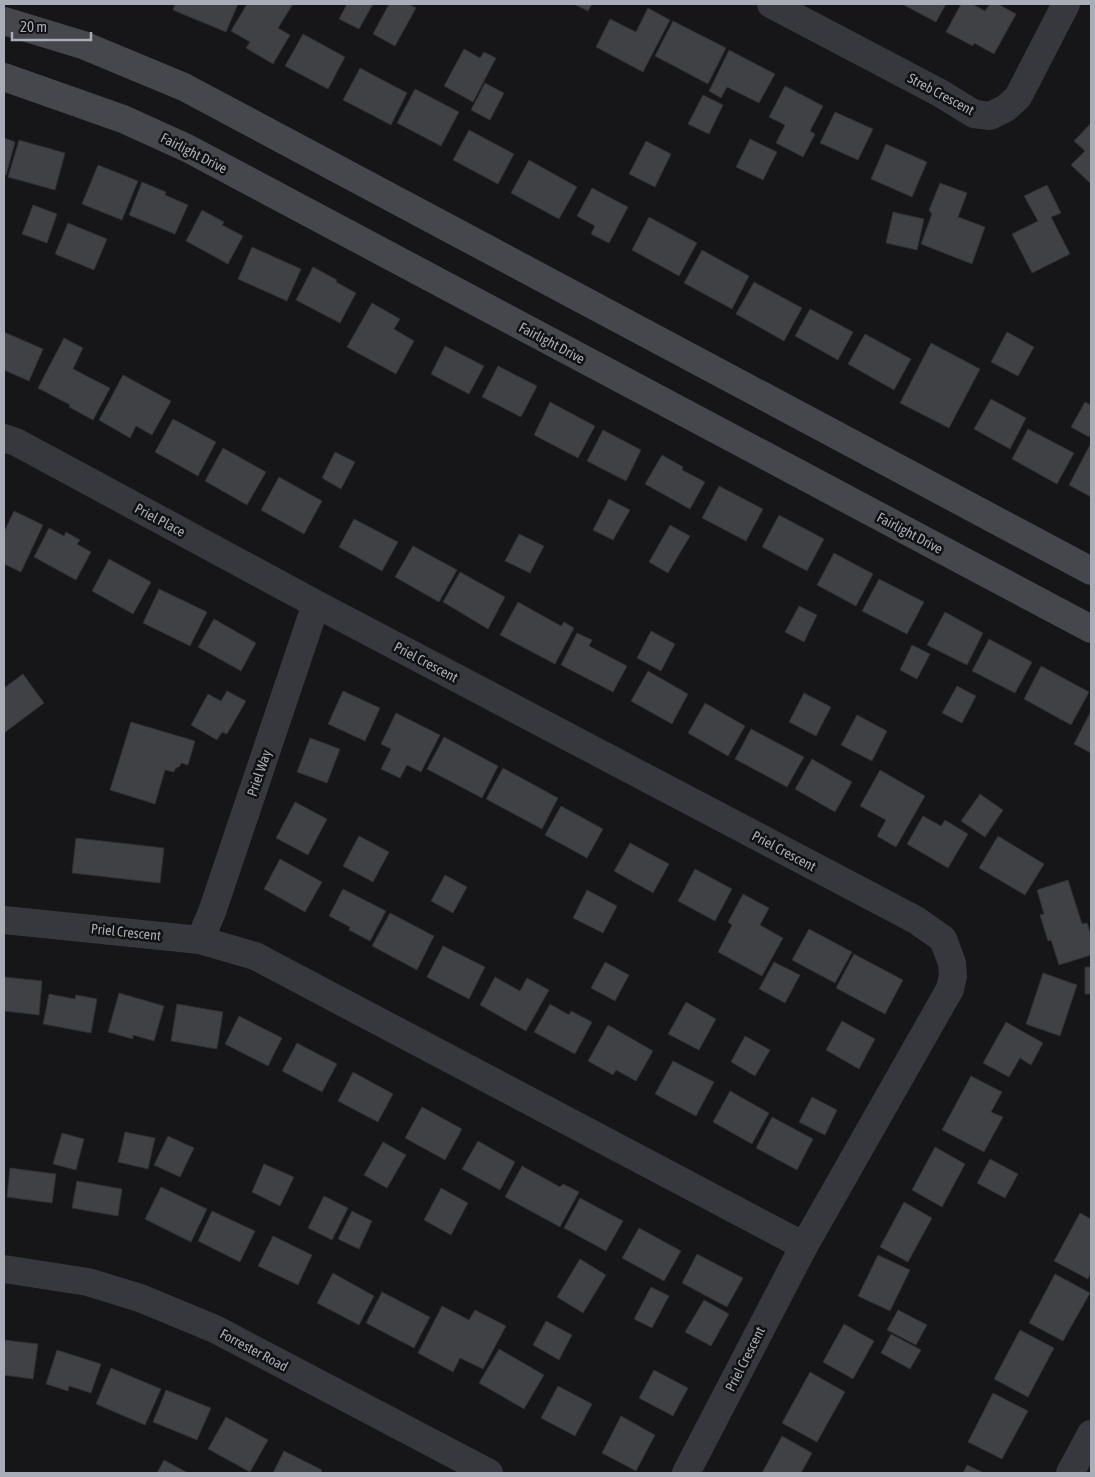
<svg xmlns="http://www.w3.org/2000/svg" width="1095" height="1477" font-family="'Asap Condensed',sans-serif">
<rect width="100%" height="100%" fill="#161618"/>
<!-- building -->
<path fill="#404145" stroke="#303034" d="M175,4h63l-12,28 -53,-22z
M247,4h46l-15,24 12,7 -17,29 -27,-16 4,-6 -19,-11z
M347,4h26l-14,25 -20,-10z
M389,4h19l8,4 -21,38 -22,-12z
M574,4h18l-4,7z
M902,4h44l-10,18z
M961,4h11l13,7 5,-7h8l18,10 -22,40 -20,-11 -1,3 -27,-14z
M648,8l22,12 -27,52 -47,-25 14,-28 26,13z
M673,21l53,27 -18,36 -53,-28z
M303,34l42,23 -17,32 -43,-23z
M464,49l16,9 4,-6 12,6 -23,44 -29,-16z
M729,50l46,24 -16,29 -32,-16 -6,11 -12,-7z
M360,68l47,25 -16,32 -48,-25z
M485,83l19,10 -14,27 -19,-10z
M785,86l38,20 -13,25 5,3 -12,23 -27,-14 9,-18 -16,-8z
M415,89l44,23 -18,34 -44,-23z
M703,95l20,10 -14,29 -21,-10z
M835,112l38,17 -15,31 -38,-17z
M1091,123v61l-20,-19 14,-14 -11,-10z
M469,130l45,24 -16,30 -45,-24z
M4,138l11,4 -9,33 -2,-1z
M750,139l27,13 -14,28 -27,-13z
M19,140l46,13 -10,37 -47,-13z
M646,141l25,13 -16,33 -26,-13z
M886,144l41,18 -15,35 -41,-18z
M529,160l48,27 -18,32 -48,-26z
M98,165l40,16 -16,39 -40,-16z
M142,182l24,10 -1,3 23,10 -13,29 -46,-19z
M940,183l27,10 -9,24 27,10 -13,37 -51,-20 11,-30 -3,-4z
M1047,185l14,28 -10,4 19,37 -38,19 -20,-39 26,-13 -14,-25z
M592,188l36,19 -19,36 -18,-9 4,-8 -18,-10z
M33,205l24,9 -10,29 -25,-9z
M202,210l22,12 -2,3 21,11 -15,28 -42,-23z
M893,212l31,7 -7,31 -31,-7z
M649,217l48,26 -18,33 -47,-26z
M68,223l39,16 -13,31 -39,-16z
M252,247l49,22 -14,32 -49,-22z
M702,250l47,26 -17,33 -48,-26z
M313,267l24,13 -1,2 20,11 -16,30 -44,-23z
M754,282l48,26 -18,33 -48,-27z
M372,303l28,16 -6,10 20,12 -18,33 -49,-27z
M810,309l43,23 -15,28 -43,-24z
M4,332l39,17 -14,32 -25,-11z
M1007,332l27,15 -16,29 -27,-14z
M865,334l46,25 -17,31 -46,-26z
M64,338l19,10 -10,21 37,19 -17,32 -24,-13 1,-2 -32,-17z
M931,343l49,26 -31,59 -49,-25z
M445,346l39,20 -15,28 -38,-20z
M498,366l39,20 -16,31 -39,-20z
M123,375l48,26 -19,34 -16,-9 -6,12 -31,-18z
M991,399l35,19 -16,31 -36,-20z
M550,402l45,24 -17,32 -44,-23z
M1085,402l6,3v28l-2,4 -18,-10z
M173,419l43,23 -18,34 -43,-24z
M1028,429l46,24 -17,31 -45,-25z
M603,430l38,20 -15,31 -39,-20z
M1091,443v54l-22,-12z
M223,448l43,24 -19,33 -42,-24z
M335,452l20,10 -14,27 -19,-11z
M662,455l21,12 -1,3 23,12 -15,27 -45,-25z
M279,477l43,24 -18,33 -43,-24z
M719,486l44,23 -17,32 -44,-23z
M609,499l21,11 -17,30 -20,-10z
M14,511l29,14 -22,47 -17,-8v-32z
M779,515l45,24 -17,32 -45,-24z
M354,519l44,23 -16,29 -43,-24z
M670,525l20,11 -22,37 -19,-11z
M49,528l15,8 2,-4 14,8 -3,4 14,8 -15,28 -42,-23z
M519,534l25,12 -14,27 -25,-12z
M413,546l44,24 -18,32 -44,-25z
M834,553l39,21 -17,32 -39,-21z
M109,559l42,23 -18,32 -41,-23z
M460,572l45,25 -17,32 -45,-27z
M879,579l45,23 -17,32 -45,-23z
M159,589l48,23 -17,34 -47,-23z
M518,602l43,24 3,-4 10,6 -19,36 -55,-29z
M799,606l18,9 -13,27 -19,-10z
M945,612l38,21 -16,32 -40,-20z
M214,619l42,24 -15,28 -43,-24z
M651,631l24,13 -14,27 -24,-13z
M577,633l15,7 -3,6 38,20 -14,26 -52,-27z
M989,639l43,23 -17,31 -43,-22z
M912,645l18,9 -13,25 -17,-9z
M1041,666l48,26 -18,33 -47,-26z
M648,671l40,23 -16,30 -41,-23z
M23,674l21,29 -40,30v-45z
M957,686l19,10 -14,27 -20,-10z
M227,691l19,10 -19,33 -5,-2 -5,8 -26,-15 17,-31 13,7z
M343,691l37,17 -15,33 -37,-17z
M804,693l27,14 -15,29 -27,-14z
M705,703l40,23 -17,30 -40,-23z
M1091,711v42l-17,-9z
M396,713l44,22 -19,37 -14,-7 -7,13 -19,-9 10,-20 -10,-5z
M857,715l30,16 -15,30 -31,-16z
M131,722l64,19 -7,24 -7,-2 -1,3 -5,3 -1,3 -9,-2 -10,34 -45,-14z
M751,729l53,28 -17,30 -52,-28z
M444,737l54,29 -16,32 -55,-29z
M310,738l30,11 -13,34 -30,-11z
M812,759l40,23 -17,30 -40,-23z
M503,768l55,30 -16,31 -56,-30z
M880,770l45,26 -29,51 -19,-11 9,-16 -26,-14z
M980,794l23,16 -18,27 -24,-16z
M295,802l32,17 -19,36 -32,-17z
M561,806l42,23 -16,29 -42,-23z
M923,816l18,10 4,-6 23,14 -20,34 -41,-24z
M359,836l30,16 -16,30 -30,-16z
M998,836l46,28 -19,31 -46,-27z
M76,838l88,10 -4,35 -88,-10z
M630,843l39,21 -16,29 -39,-22z
M280,859l42,23 -17,30 -41,-23z
M695,869l37,20 -17,32 -37,-20z
M445,875l22,12 -14,26 -22,-12z
M1068,880l14,44 5,-1 4,12v20l-32,10 -8,-25 -3,1 -8,-26 4,-1 -7,-24z
M343,889l43,22 -16,30 -21,-11 1,-3 -21,-11z
M587,890l30,16 -14,27 -30,-15z
M743,894l26,14 -9,17 23,13 -21,38 -44,-24 14,-27 -4,-3z
M390,913l44,23 -17,34 -45,-24z
M809,929l43,23 -17,31 -43,-23z
M443,946l42,21 -16,32 -42,-22z
M854,954l49,26 -18,34 -49,-26z
M605,962l24,13 -14,26 -24,-13z
M774,962l26,13 -15,28 -26,-14z
M1085,967h6v27h-6z
M1043,973l34,12 -17,51 -34,-12z
M4,977l38,4 -3,34 -35,-4z
M495,977l25,14 7,-13 22,12 -23,41 -46,-26z
M119,993l45,13 -10,35 -21,-6v4l-25,-7z
M49,994l26,5 1,-4 21,4 -6,34 -48,-9z
M686,1002l30,17 -17,31 -31,-16z
M177,1004l46,8 -6,37 -46,-8z
M550,1004l19,11 2,-4 21,11 -17,32 -41,-22z
M239,1016l43,22 -14,28 -43,-22z
M842,1021l33,18 -16,30 -33,-19z
M1006,1022l37,21 -12,22 -11,-7 -11,19 -26,-14z
M608,1025l45,26 -17,30 -20,-11 -3,5 -25,-14z
M745,1036l25,14 -15,26 -24,-14z
M297,1043l40,21 -15,28 -40,-21z
M673,1061l41,21 -18,34 -41,-22z
M353,1072l40,22 -15,28 -40,-21z
M971,1076l31,16 -11,20 12,5 -19,35 -42,-22z
M730,1091l39,22 -17,31 -39,-22z
M812,1097l25,13 -12,25 -26,-13z
M422,1107l40,22 -17,31 -40,-22z
M772,1117l41,22 -16,31 -41,-22z
M125,1132l30,6 -7,31 -30,-7z
M62,1133l22,6 -8,31 -23,-6z
M168,1136l26,12 -14,29 -26,-12z
M478,1141l37,21 -15,28 -38,-21z
M383,1142l23,13 -19,33 -23,-13z
M935,1147l30,17 -23,43 -30,-17z
M990,1159l28,15 -13,24 -28,-15z
M264,1164l30,13 -14,29 -28,-14z
M522,1166l38,21 3,-3 16,8 -19,35 -55,-30z
M10,1168l46,6 -4,29 -45,-6z
M77,1181l45,8 -4,27 -46,-8z
M161,1187l46,22 -16,33 -46,-23z
M441,1188l27,15 -17,32 -27,-15z
M324,1196l24,12 -16,32 -24,-12z
M580,1198l43,23 -17,30 -42,-23z
M904,1202l28,16 -24,44 -28,-15z
M212,1211l43,20 -15,31 -42,-21z
M352,1211l20,10 -13,28 -21,-10z
M1080,1213l11,6v54l-3,6 -34,-18z
M639,1228l42,23 -17,30 -42,-23z
M273,1236l39,19 -14,30 -40,-19z
M697,1254l46,24 -16,29 -45,-24z
M878,1255l32,15 -20,41 -32,-15z
M580,1259l26,16 -23,38 -26,-16z
M333,1273l41,23 -15,29 -42,-22z
M1055,1274l35,19 -27,48 -34,-18z
M651,1287l18,9 -17,32 -18,-9z
M382,1292l48,25 -16,31 -48,-25z
M704,1300l25,14 -18,32 -26,-14z
M442,1306l27,14 6,-10 31,16 -23,43 -23,-11 -7,14 -35,-19z
M898,1310l29,15 -11,20 -29,-15z
M546,1321l26,14 -13,25 -26,-15z
M844,1324l30,17 -21,38 -30,-17z
M1020,1330l34,18 -26,49 -34,-18z
M891,1334l30,16 -11,19 -29,-16z
M4,1340l34,4 -5,35 -29,-4z
M499,1349l45,26 -20,34 -45,-26z
M57,1350l44,14 -10,29 -22,-7 -1,5 -22,-7z
M111,1368l50,21 -16,36 -49,-21z
M654,1370l34,18 -15,28 -34,-18z
M810,1372l35,20 -28,50 -35,-19z
M558,1386l34,18 -17,32 -34,-18z
M166,1390l45,18 -14,32 -44,-18z
M993,1393l35,18 -26,48 -34,-17z
M621,1416l34,19 -19,36 -34,-18z
M226,1417l42,23 -18,32 -42,-23z
M782,1436l30,17 -11,20h-39z
M284,1451l38,19 -1,3h-48z
M164,1460l24,13h-31z
M967,1465l17,8h-21z"/>
<g fill="none" stroke-linecap="round" stroke-linejoin="round">
<!-- street -->
<path stroke="#37383d" stroke-width="28" d="M771,4l169,89 34,21 16,2 16,-8 12,-11 48,-93
M4,438l12,4 300,162 600,316 27,19 9,24 1,13 -3,13 -146,257
M4,920l196,20 55,16 549,290 -118,227
M200,940l12,-28 104,-308
M4,1269l84,13 52,16 75,31 274,144
M1070,1473l21,-39"/>
<!-- secondary -->
<path stroke="#45474d" stroke-width="28" d="M4,21l79,24 101,42 907,484
M4,77l119,42 64,29 904,481"/>
</g>
<g text-anchor="middle" stroke-width="5" stroke-linejoin="round" paint-order="stroke">
<!-- street labels -->
<g font-size="14" fill="#a8adb8" stroke="#111113">
<text transform="translate(941 94) rotate(28)" y="5">Streb Crescent</text>
<text transform="translate(194 153) rotate(27)" y="5">Fairlight Drive</text>
<text transform="translate(552 343) rotate(28)" y="5">Fairlight Drive</text>
<text transform="translate(160 520) rotate(28)" y="5">Priel Place</text>
<text transform="translate(910 533) rotate(28)" y="5">Fairlight Drive</text>
<text transform="translate(426 662) rotate(28)" y="5">Priel Crescent</text>
<text transform="translate(259 773) rotate(-71)" y="5">Priel Way</text>
<text transform="translate(784 851) rotate(28)" y="5">Priel Crescent</text>
<text transform="translate(126 932) rotate(6)" y="5">Priel Crescent</text>
<text transform="translate(254 1350) rotate(28)" y="5">Forrester Road</text>
<text transform="translate(745 1359) rotate(-63)" y="5">Priel Crescent</text>
</g>
</g>
<!-- border -->
<rect width="1095" height="1477" fill="none" stroke="#a8adb8" stroke-width="10"/>
<!-- scale -->
<path d="M12 32v8h79v-8" fill="none" stroke="#a8adb8" stroke-width="2.5"/>
<text x="20" y="32" font-size="15" fill="#a8adb8" stroke="#111113" stroke-width="4" paint-order="stroke">20 m</text>
</svg>
